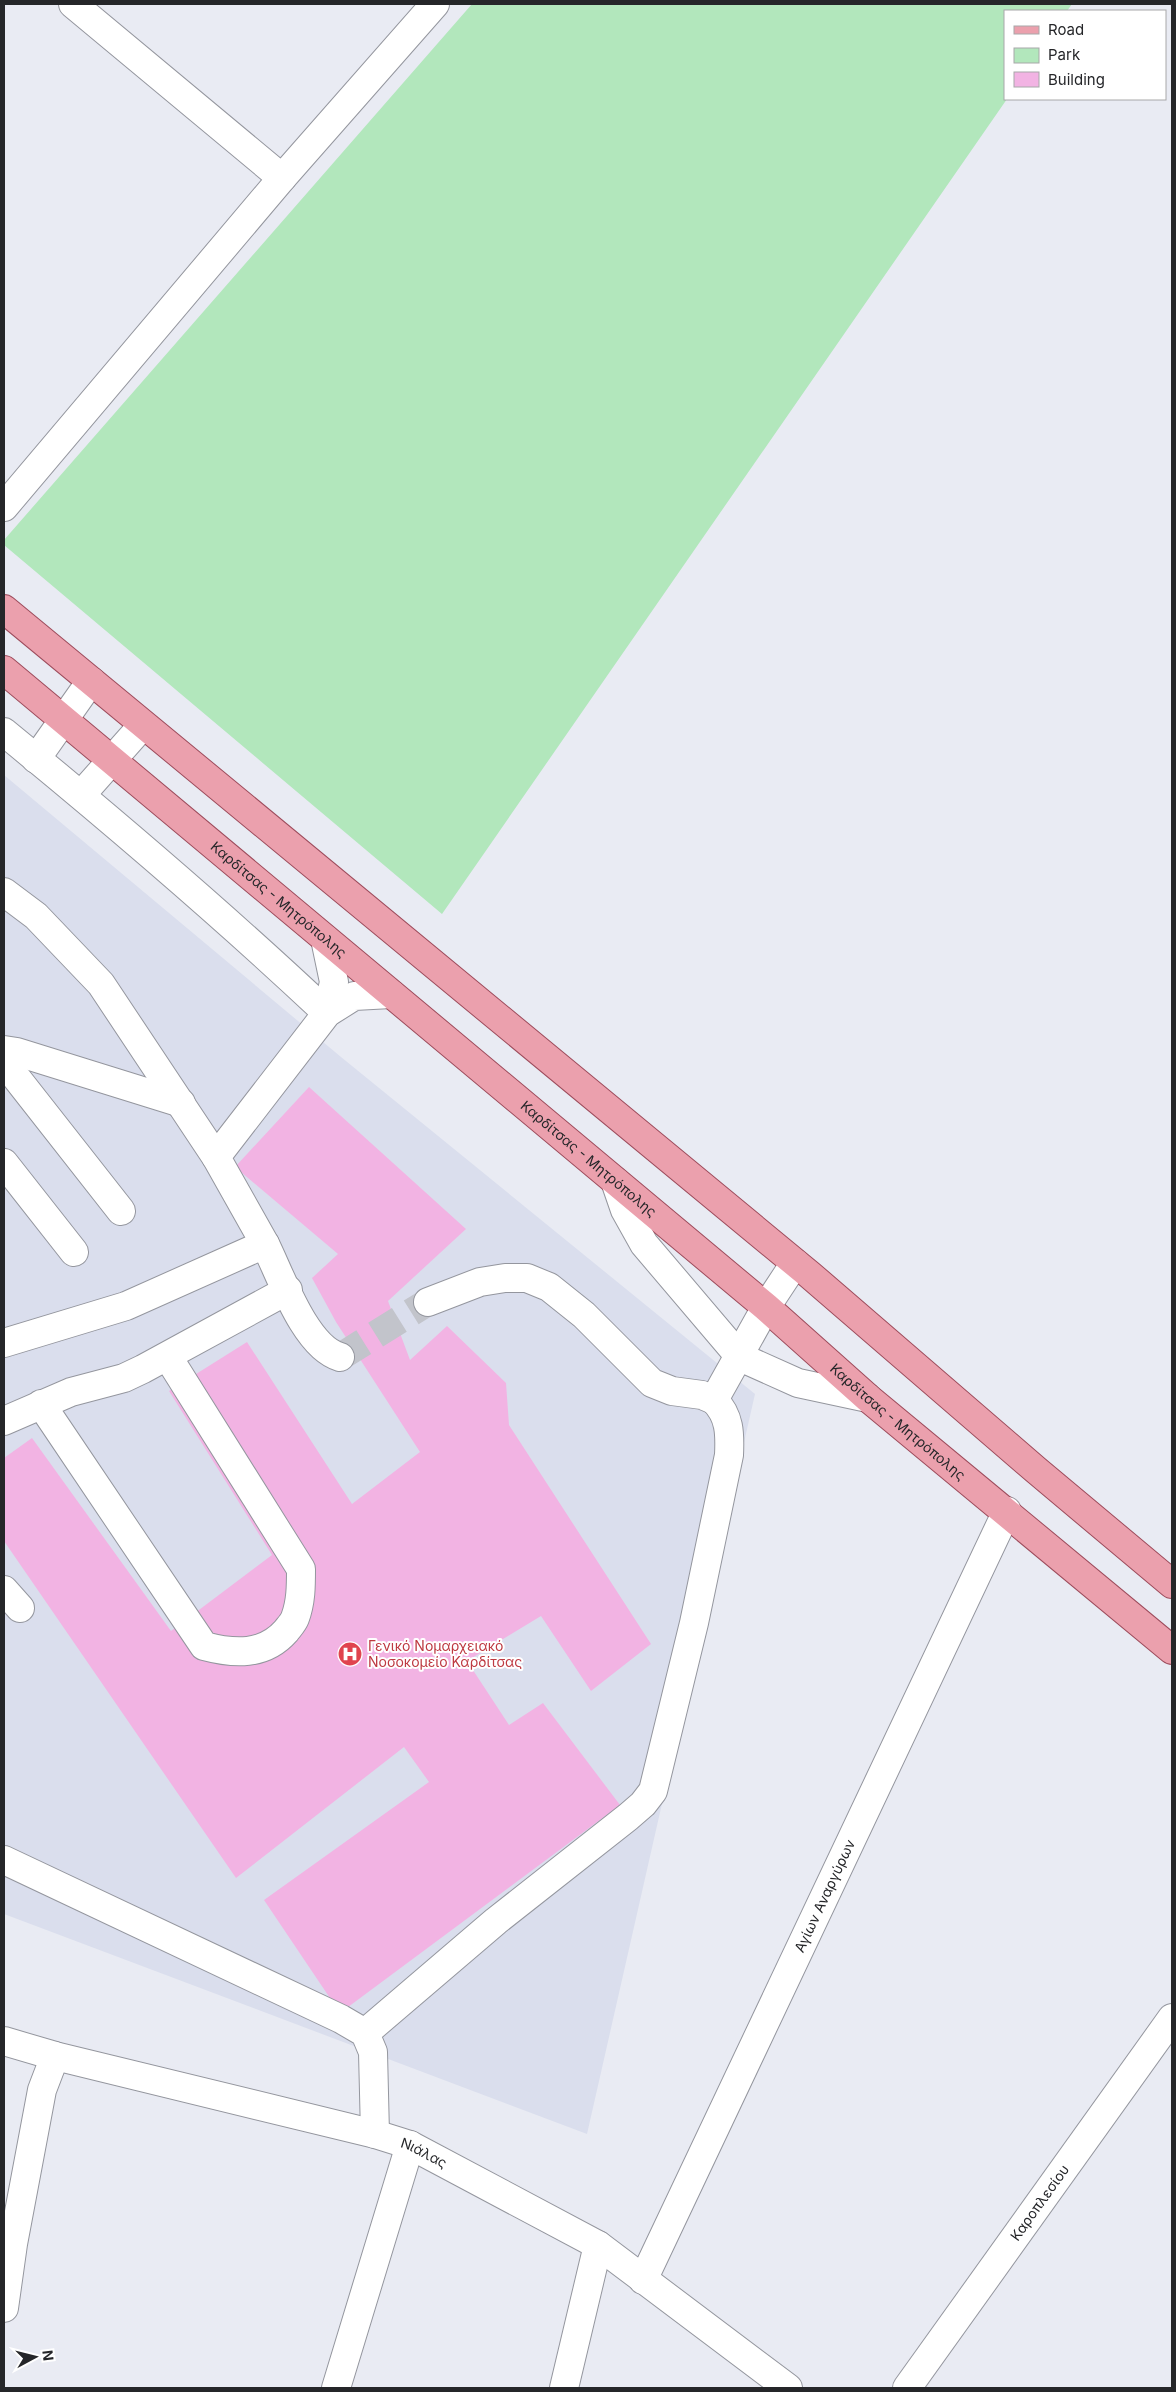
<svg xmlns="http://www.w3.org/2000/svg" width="1176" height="2392" font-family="Inter,sans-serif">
<rect width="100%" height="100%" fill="#e9ebf3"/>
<!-- built -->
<path fill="#dadeed" d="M4,775l337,282 414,337 -168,740 -583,-220z"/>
<!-- green -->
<path fill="#b2e7bc" d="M472,4h600l-5,7h-62v88h2l-565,815 -438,-369v-5z"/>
<!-- building -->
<path fill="#f2b3e3" d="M309,1087l157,142 -78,72 22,59 37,-34 59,57 3,42 142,219 -60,47 -50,-75 -74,45 42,64 34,-22 77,102 -280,208 -76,-113 165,-118 -25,-35 -168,131 -232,-337v-83l28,-20 139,193 101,-76 -103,-164 78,-49 105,162 68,-52 -84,-130 -24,-44 26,-24 -103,-87z"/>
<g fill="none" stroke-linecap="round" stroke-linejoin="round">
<!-- minor-tunnel -->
<path stroke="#c2c4cb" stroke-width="28" stroke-dasharray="28 14" stroke-linecap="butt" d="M340,1357l88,-55"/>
<defs>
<g id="minor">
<path d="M73,4l209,174"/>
<path d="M4,507l278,-329 153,-174"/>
<path d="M4,732c110,90 219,183 323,281"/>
<path d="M36,759l55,-78"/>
<path d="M81,795l62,-70"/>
<path d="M4,892l32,24 65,68 115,173"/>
<path d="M325,939l9,43 -7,31"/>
<path d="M4,1050l13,2 164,51"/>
<path d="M4,1062l117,149"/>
<path d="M4,1163l70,89"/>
<path d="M615,1181l10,29 19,34 96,113 58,26 70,15"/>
<path d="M265,1244c16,32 40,103 75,113"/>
<path d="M428,1302l52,-20 25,-4h22l22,9 35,28 68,68 20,8 30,4 12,5 52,-93 29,-44"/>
<path d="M4,1343l122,-37 139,-62 -49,-87 111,-144 27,-17 37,-2"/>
<path d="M41,1404l163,242c30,8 60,10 82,-15 3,-4 7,-8 9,-13 6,-16 6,-32 6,-49l-133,-212"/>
<path d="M4,1421l67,-29 53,-14 19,-9 145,-79"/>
<path d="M4,1590l16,18"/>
<path d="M4,1860l337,159 24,14 8,19 2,82"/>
<path d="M365,2033l131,-112 132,-104 15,-13 10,-13 41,-168 35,-168c1,-21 1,-39 -15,-55"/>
<path id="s1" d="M4,2041l51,15 320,78 35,11 188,100 190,143"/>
<path id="s2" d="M643,2280l364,-769"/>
<path d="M4,2308l9,-64 29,-154 13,-34"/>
<path d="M336,2388l74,-243"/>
<path d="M564,2388l34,-143"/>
<path id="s3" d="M907,2388l265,-370"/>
</g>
<g id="major">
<path d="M4,609l806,666 226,195 136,114"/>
<path id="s4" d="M4,670l762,637 102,91 304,252"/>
</g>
</defs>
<!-- minor casing -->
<use href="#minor" stroke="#94969e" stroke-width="30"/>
<!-- major casing -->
<use href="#major" stroke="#9d4c5c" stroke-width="30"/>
<!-- minor -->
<use href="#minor" stroke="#fff" stroke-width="28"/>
<!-- major -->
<use href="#major" stroke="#eba0ad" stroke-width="28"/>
</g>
<!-- icons -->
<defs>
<symbol id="hospital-disc" viewBox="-11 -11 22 22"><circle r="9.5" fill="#e0444e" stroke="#fff"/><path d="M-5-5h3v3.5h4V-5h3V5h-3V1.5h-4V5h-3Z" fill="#fff"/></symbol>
</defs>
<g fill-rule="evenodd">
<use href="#hospital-disc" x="336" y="1640" width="28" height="28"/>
</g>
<g text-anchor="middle" stroke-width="4" stroke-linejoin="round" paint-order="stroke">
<!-- street labels -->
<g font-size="14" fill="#252629" stroke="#fff">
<text dy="5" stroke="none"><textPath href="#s4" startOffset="358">Καρδίτσας - Μητρόπολης</textPath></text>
<text dy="5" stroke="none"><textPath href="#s4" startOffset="762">Καρδίτσας - Μητρόπολης</textPath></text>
<text dy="5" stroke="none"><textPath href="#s4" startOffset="1168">Καρδίτσας - Μητρόπολης</textPath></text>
<text dy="5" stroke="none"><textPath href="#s2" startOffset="425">Αγίων Αναργύρων</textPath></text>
<text dy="5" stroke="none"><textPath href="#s1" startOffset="435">Νιάλας</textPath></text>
<text dy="5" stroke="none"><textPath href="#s3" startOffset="228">Καροπλεσίου</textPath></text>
</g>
<!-- health labels -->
<g font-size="14" fill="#be3a42" stroke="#fff" text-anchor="start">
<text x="368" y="1651">Γενικό Νομαρχειακό<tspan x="368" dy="16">Νοσοκομείο Καρδίτσας</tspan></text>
</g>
</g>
<!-- border -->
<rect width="1176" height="2392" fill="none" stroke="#252629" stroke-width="10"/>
<!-- legend -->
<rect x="1004" y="10" width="162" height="90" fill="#ffffff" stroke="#a8a8a9"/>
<rect x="1014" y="26" width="25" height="8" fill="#eba0ad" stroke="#a8a8a9"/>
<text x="1048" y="35" font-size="15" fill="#252629">Road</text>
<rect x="1014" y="48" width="25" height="15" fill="#b2e7bc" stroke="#a8a8a9"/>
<text x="1048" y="60" font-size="15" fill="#252629">Park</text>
<rect x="1014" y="72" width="25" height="15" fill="#f2b3e3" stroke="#a8a8a9"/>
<text x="1048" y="85" font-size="15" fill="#252629">Building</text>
<!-- north arrow -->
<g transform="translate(35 2357) rotate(83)" stroke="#ffffff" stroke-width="4" paint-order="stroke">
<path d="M0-4L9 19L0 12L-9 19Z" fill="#252629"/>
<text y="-8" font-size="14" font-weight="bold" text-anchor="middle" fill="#252629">N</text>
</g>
</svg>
